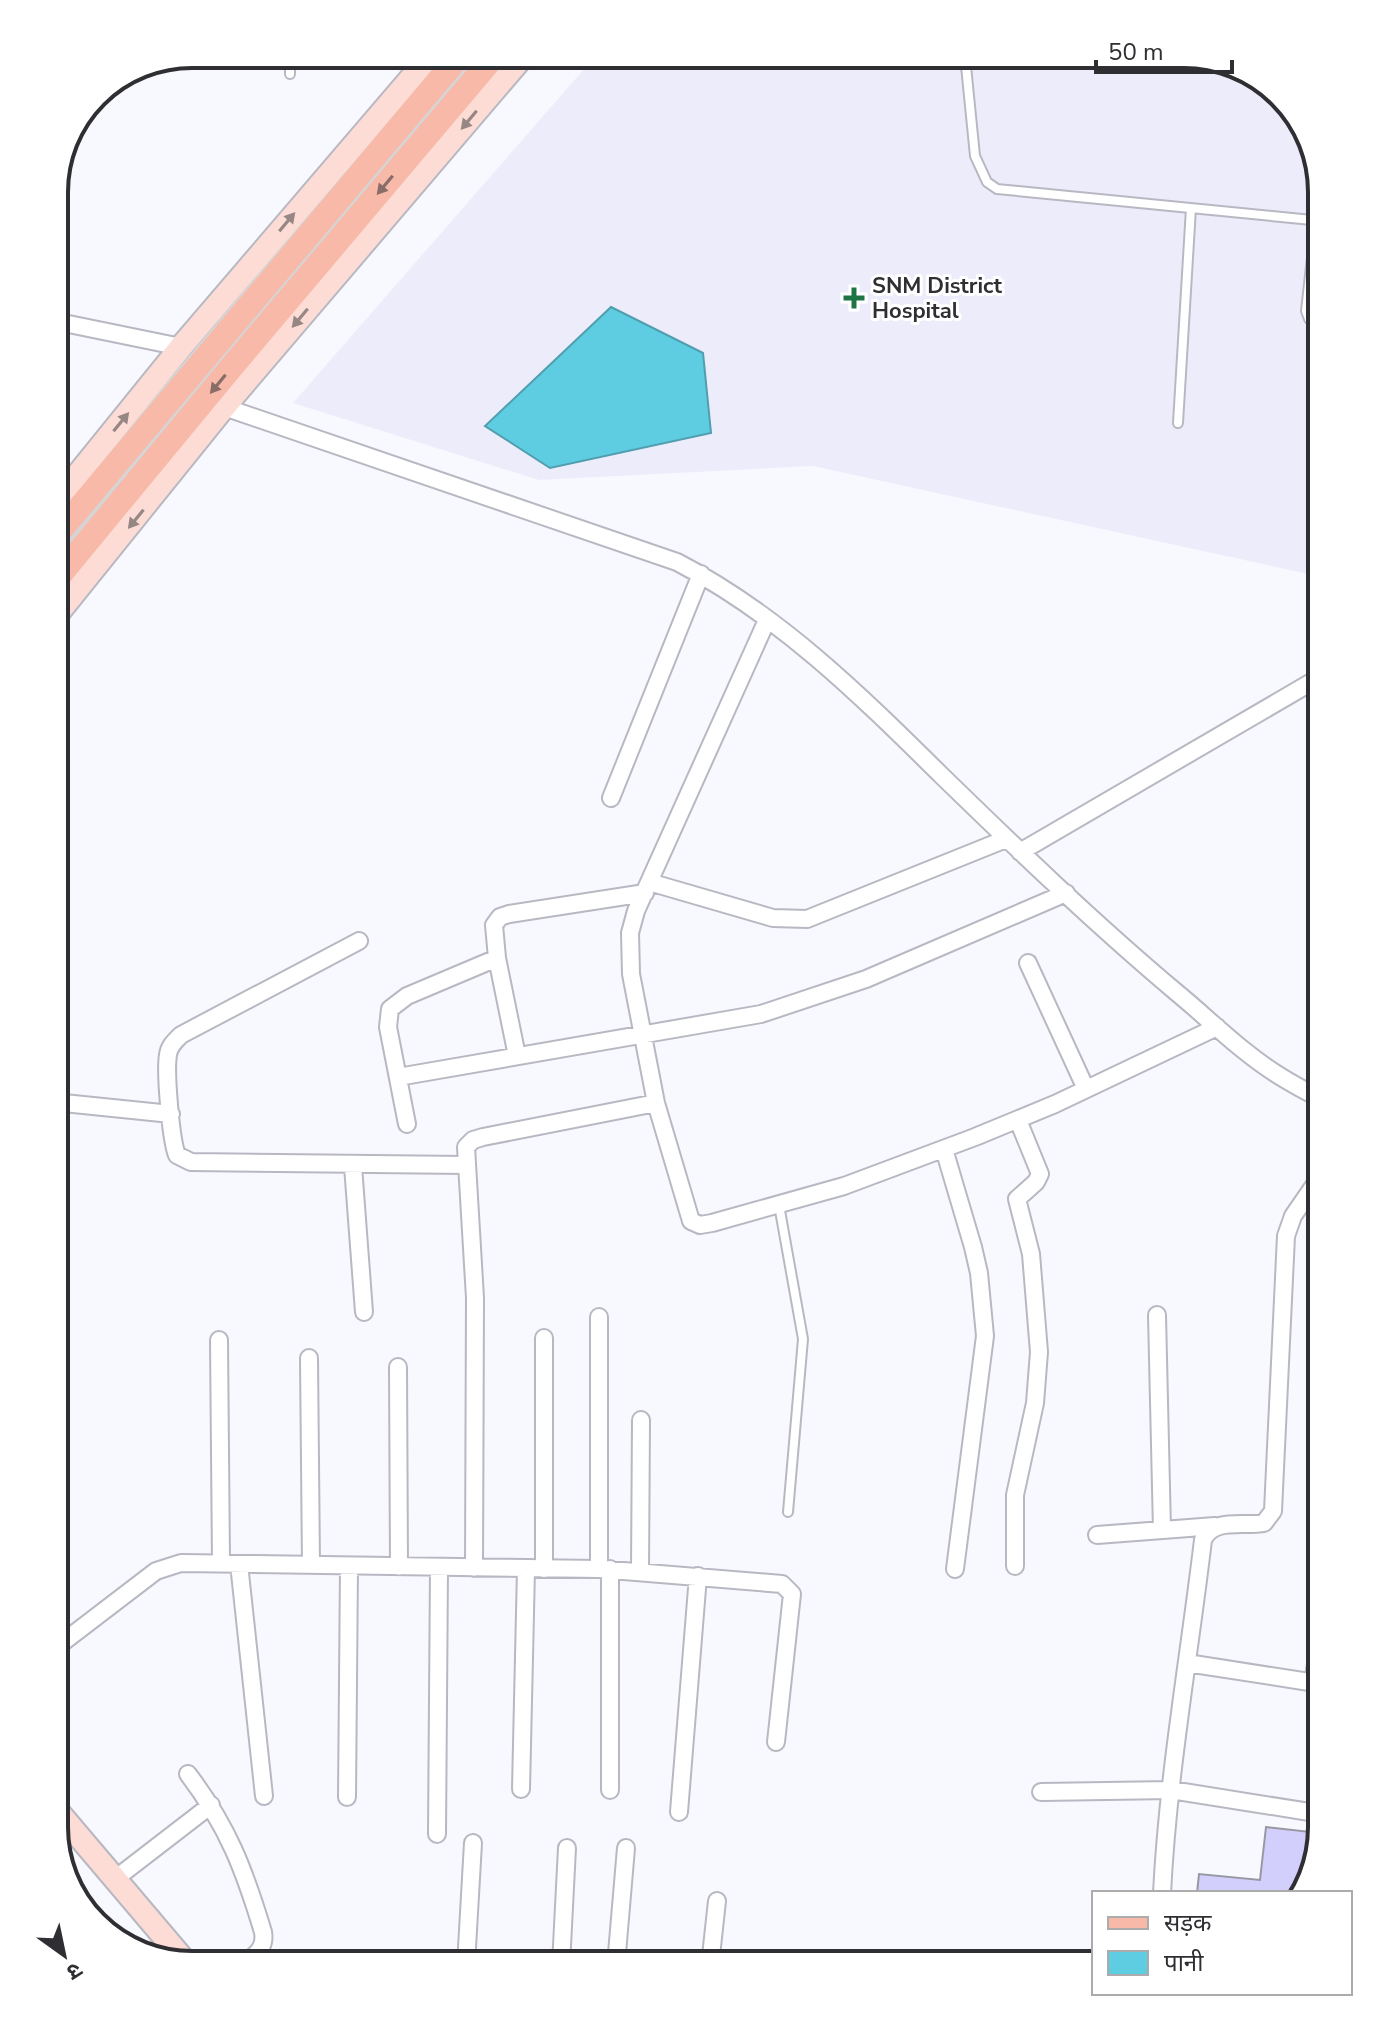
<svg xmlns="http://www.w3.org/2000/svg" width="1376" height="2019" font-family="'Nunito Sans','Noto Sans Devanagari',sans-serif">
<rect width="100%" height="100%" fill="#f8f8ff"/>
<!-- built -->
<path fill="#edecfb" d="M1193,54l60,19 51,50 18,69v385l-509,-111 -274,14 -246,-77 299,-343z"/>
<!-- water -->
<path fill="#5ecde2" stroke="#509eae" stroke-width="2" d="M611,307l92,46 8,80 -161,35 -65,-42z"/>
<!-- building -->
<path fill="#d2cffd" stroke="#9898a2" stroke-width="2" d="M1266,1827l54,6 -16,60h-107l2,-19 61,6z"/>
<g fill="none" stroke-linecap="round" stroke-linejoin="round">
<defs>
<path id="lane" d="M965,56l10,100 12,26 10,7 325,32
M290,63v11
M1316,221l-10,90 3,8 13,9
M1178,423l13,-215
M779,1205l24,134 -15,173"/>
<path id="street" d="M54,321l127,26
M224,407l453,155c101,52 183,133 263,212 77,75 154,149 236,218 33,27 63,58 99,81 15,10 31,18 47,27
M767,620l-131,291 -6,22 1,41 25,129 35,118 9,4 12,-2 132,-37 131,-49 80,-33 162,-77
M611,798l90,-224
M1020,852l302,-176
M649,882l124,36 34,1 199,-80
M359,941l-178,94c-6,6 -12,11 -13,20 -3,17 3,86 9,100l14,7 275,3
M1028,963l58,126
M517,1056l-20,-98 -3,-33 6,-8 9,-3 136,-21
M398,1077l363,-63 105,-35 200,-86
M54,1102l117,12
M407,1124l-19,-97 2,-18 17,-13 90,-38
M944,1149l29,98 6,26 6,63 -30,233
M353,1166l11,146
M1157,1315l5,215
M599,1317v252
M219,1340l2,223
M309,1358l2,207
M398,1367l1,200
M1097,1535l118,-9
M239,1564l25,232
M1015,1566v-71l20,-92 4,-51 -8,-98 -14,-55 19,-17 4,-8 -22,-54
M474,1568l1,-270 -9,-151 7,-7 10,-3 173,-34
M544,1569v-231
M610,1569v221
M640,1571l1,-151
M54,1649l102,-78 25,-8 418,6 183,15 10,10 -16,148
M1187,1663l135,21
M1313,1683l9,-57
M188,1774c40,53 56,95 75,158 3,17 -8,23 -20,33
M521,1789l5,-220
M1041,1792l130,-2 151,24
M347,1797l2,-231
M679,1812l19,-236
M437,1834l2,-266
M115,1879l96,-74
M1162,1893c6,-119 27,-235 41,-353 10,-23 41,-13 61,-17l9,-12 13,-275 7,-20 29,-42
M466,1965l7,-122
M561,1965l6,-117
M616,1965l10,-117
M710,1965l7,-64"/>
<path id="secondary" d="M54,504l127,-157 244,-285
M54,618l170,-211 295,-346
M54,1807l134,158"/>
<path id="primary" d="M54,538l401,-477
M54,582l175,-212 261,-309"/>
</defs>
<!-- lane casing -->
<use href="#lane" stroke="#b8b8c3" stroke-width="12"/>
<!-- street casing -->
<use href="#street" stroke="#b8b8c3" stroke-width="20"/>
<!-- secondary casing -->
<use href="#secondary" stroke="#b8b8c3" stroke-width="26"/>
<!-- primary casing -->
<use href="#primary" stroke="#d5d5d6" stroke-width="28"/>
<!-- lane -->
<use href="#lane" stroke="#fff" stroke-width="8"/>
<!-- street -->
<use href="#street" stroke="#fff" stroke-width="16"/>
<!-- secondary -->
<use href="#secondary" stroke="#fcdcd4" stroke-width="22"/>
<!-- primary -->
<use href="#primary" stroke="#f8b9a8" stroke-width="24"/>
</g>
<!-- one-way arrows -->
<defs><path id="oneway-solid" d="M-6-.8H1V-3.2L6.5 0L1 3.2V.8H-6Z" transform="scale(2)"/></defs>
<g fill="#968684">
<use href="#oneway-solid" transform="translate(469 120) rotate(130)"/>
<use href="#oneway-solid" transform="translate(287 222) rotate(-50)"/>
<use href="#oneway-solid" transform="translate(300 318) rotate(130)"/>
<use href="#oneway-solid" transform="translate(121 422) rotate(-51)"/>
<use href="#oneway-solid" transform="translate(136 519) rotate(129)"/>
</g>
<g fill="#896d68">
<use href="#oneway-solid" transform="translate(385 185) rotate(130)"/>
<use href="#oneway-solid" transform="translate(218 384) rotate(129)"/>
</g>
<!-- markers -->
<path fill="#1f7446" stroke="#fff" stroke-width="3" d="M850 286h8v8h8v8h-8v8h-8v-8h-8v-8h8z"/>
<g text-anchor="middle" stroke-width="6" stroke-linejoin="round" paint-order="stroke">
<!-- poi labels -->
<g font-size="22" font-weight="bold" fill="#2f2f33" stroke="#fff" text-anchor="start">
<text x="872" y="293">SNM District<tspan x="872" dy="25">Hospital</tspan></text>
</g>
</g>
<!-- crop -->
<path d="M0 0H1376V2019H0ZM192 68H1184A124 124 0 0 1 1308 192V1827A124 124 0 0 1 1184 1951H192A124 124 0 0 1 68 1827V192A124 124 0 0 1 192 68Z" fill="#fff" fill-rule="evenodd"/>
<path fill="none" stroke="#2f2f33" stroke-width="4" d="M192 68H1184A124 124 0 0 1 1308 192V1827A124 124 0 0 1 1184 1951H192A124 124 0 0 1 68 1827V192A124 124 0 0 1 192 68Z"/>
<!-- legend -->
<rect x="1092" y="1891" width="260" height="104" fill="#ffffff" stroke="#acacad" stroke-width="2"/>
<rect x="1108" y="1917" width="40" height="12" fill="#f8b9a8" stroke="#acacad" stroke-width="2"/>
<text x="1164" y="1931" font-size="24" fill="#2f2f33">सड़क</text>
<rect x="1108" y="1951" width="40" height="24" fill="#5ecde2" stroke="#acacad" stroke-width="2"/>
<text x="1164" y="1971" font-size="24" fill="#2f2f33">पानी</text>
<!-- north arrow -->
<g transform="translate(64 1955) rotate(147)" stroke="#ffffff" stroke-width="6" paint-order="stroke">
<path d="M0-6L14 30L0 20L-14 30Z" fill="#2f2f33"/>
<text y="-12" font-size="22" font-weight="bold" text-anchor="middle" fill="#2f2f33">उ</text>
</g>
<!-- scale -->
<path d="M1096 60v12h136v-12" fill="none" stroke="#2f2f33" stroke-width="4"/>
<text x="1108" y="60" font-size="24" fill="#2f2f33" stroke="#ffffff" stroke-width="6" paint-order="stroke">50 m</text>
</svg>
